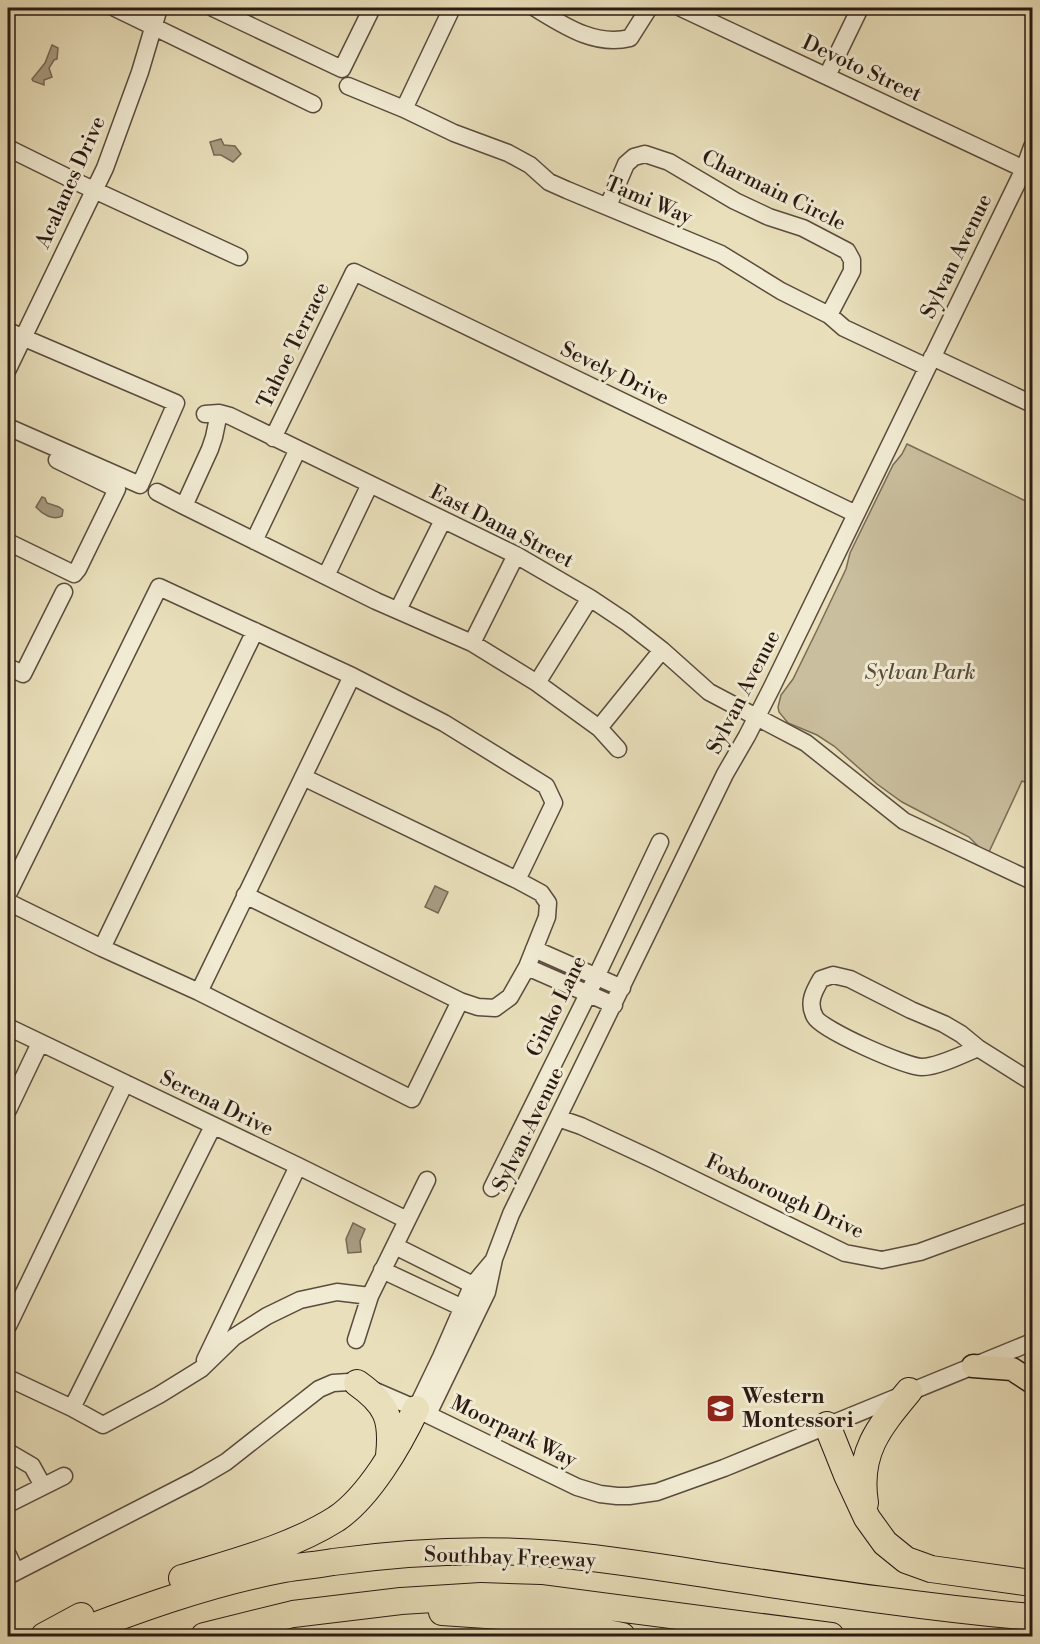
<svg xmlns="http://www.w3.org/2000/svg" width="1040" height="1644" font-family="'Libre Bodoni',serif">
<rect width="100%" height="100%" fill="#e9e0bb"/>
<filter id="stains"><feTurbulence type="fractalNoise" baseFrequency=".00333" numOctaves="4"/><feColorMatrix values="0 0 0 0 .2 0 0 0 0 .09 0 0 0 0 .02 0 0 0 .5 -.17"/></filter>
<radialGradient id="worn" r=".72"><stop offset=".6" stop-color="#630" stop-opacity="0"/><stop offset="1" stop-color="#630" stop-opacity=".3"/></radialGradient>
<!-- green -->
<path fill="#c9be9e" stroke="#7a6c58" stroke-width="1.5" d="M907,444l125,60v281l-10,-4 -33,71 -9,-4 -11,-11 -67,-35 -25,-18 -43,-38 -17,-11 -29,-12 -9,-11 -1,-5 3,-12 12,-16 24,-49 29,-61 4,-16 43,-88 9,-11z"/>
<!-- water -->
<path fill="#a89c82" stroke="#766856" stroke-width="1.5" d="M52,45l6,3 -1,11 -3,1 -5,8 3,9 -8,3v5l-11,-4 -1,-2 13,-16z
M221,139l3,6 11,1 6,8 -8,8 -12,-7h-7l-4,-13z
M42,497l3,1 2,5 12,4 4,3 -1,6c-9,5 -20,-2 -26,-9z
M435,886l13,6 -10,21 -13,-6z
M353,1223l12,6 -5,12 1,11 -13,1 -2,-14z"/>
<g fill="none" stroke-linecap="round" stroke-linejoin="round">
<defs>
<path id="minor" d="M115,8l198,96
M213,8l129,61 30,-61
M535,8c28,17 60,39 95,30l19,-30
M681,8l343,161
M827,76l33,-68
M348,86l56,23 50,24 54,20 22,12 19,17 18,8 154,64 60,37 48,24 15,13 83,39
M404,109l48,-101
M8,148l73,36 158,73
M608,206l18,-42 8,-7 11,-3 24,8 66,39 34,16 34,11 44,23 5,9v11l-23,44
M8,331l168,72 -36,82 -132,-58
M932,357l100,47
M8,369l97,-201 35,-96 19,-64
M205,414l14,-1 11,3 286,139 74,43 36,24 36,28 47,42 97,51 98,78 128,60
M273,438l81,-166 502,242
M157,492l27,14 192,95 96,42 65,40 62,45 19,21
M184,506l26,-57 4,-12 5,-24
M254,541l44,-92
M8,542l66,32 4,-5 39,-80 -60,-29
M326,576l44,-92
M398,610l45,-90
M472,643l44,-88
M8,667l15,7 41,-82
M537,683l53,-85
M599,728l63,-78
M303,777l214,103
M8,894l151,-307 193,89 92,47 102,63 8,17 -37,77 24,13 7,10 -1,14 -20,50 -17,30 -15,11 -17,-1 -18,-6 -48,98 -213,-107 -97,-44 -94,-46
M245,895l215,106
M102,948l153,-317
M534,949l88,39
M527,967l87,38
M199,992l153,-316
M8,1027l290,139 109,54
M978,1048c-14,6 -41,19 -56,19 -16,0 -100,-37 -107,-50 -8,-14 -1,-26 6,-38l12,-4 17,4 61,31 33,14 17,10 17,14 54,34
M8,1110l32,-67
M558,1118l23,8 71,33 193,94 37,7 38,-8 112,-41
M492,1188l96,-194 72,-152
M395,1246l88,44
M382,1270l81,38 10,4
M8,1326l117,-243
M356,1340l14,-44 57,-116
M205,1360l93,-194
M8,1378l64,30 31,17 56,-30 42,-26 33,-32 33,-21 33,-16 37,-8 33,4
M72,1408l141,-282
M416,1409l25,-52 31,-71 20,-24
M428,1414l59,-122 7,-33 17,-45 214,-440 22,-38 25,-49 252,-518 8,-22
M8,1452l24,14 11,20
M8,1504l56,-28
M8,1555l8,17
M8,1576l189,-97 29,-17 93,-73 14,-6 16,-1 8,1 53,23 167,81 23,7 17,2h12l28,-4 67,-24 308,-126"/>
<path id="major" d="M973,1366l39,3 20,13"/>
<path id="highway" d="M357,1383c30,21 36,36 32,73
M827,1425l20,50 20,43 18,25 21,17 25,9 101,14
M865,1503c-8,-50 14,-76 44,-112
M182,1578c51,-16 108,-30 154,-59 33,-22 63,-74 80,-110
M442,1612l59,4 58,7 63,13
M44,1636l37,-20
M68,1636c70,-27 142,-53 216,-67 16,-3 33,-4 49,-7 72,-10 148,-14 221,-8 59,5 117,15 176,24 100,15 201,30 302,39
M204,1636l89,-22 108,-13 80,-5 59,2 291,38"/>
</defs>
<!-- minor casing -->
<use href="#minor" stroke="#5a4b3d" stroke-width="19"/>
<!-- major casing -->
<use href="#major" stroke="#2a1913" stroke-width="25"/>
<!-- highway casing -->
<use href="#highway" stroke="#2a1913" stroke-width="28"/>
<!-- minor -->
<use href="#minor" stroke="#f1ebd3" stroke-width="16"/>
<!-- major -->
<use href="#major" stroke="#e9e0bb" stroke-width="22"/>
<!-- highway -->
<use href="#highway" stroke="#e9e0bb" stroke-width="26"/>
</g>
<!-- icons -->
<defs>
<symbol id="school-square" viewBox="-11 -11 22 22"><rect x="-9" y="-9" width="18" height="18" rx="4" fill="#8f2418" stroke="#f1ebd3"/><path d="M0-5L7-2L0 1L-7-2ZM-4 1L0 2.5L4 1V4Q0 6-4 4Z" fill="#fff"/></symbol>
</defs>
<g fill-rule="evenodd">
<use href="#school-square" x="704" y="1392" width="33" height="33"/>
</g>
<g text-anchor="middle" stroke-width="6" stroke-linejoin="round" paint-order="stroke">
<!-- street labels -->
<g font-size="21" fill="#2a1913" stroke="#f1ebd3">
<text transform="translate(862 68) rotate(25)" y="7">Devoto Street</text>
<text transform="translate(70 182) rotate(-66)" y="7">Acalanes Drive</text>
<text transform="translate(774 190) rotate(26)" y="7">Charmain Circle</text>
<text transform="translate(649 200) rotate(23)" y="7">Tami Way</text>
<text transform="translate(956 256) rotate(-64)" y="7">Sylvan Avenue</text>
<text transform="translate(293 345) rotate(-64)" y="7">Tahoe Terrace</text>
<text transform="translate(615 373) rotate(26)" y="7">Sevely Drive</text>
<text transform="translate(502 526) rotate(27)" y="7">East Dana Street</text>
<text transform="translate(743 692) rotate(-63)" y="7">Sylvan Avenue</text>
<text transform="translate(556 1006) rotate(-64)" y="7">Ginko Lane</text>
<text transform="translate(217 1103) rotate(26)" y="7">Serena Drive</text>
<text transform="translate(528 1129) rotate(-64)" y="7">Sylvan Avenue</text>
<text transform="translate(785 1196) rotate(25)" y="7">Foxborough Drive</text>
<text transform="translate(514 1431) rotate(26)" y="7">Moorpark Way</text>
<text transform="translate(510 1557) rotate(2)" y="7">Southbay Freeway</text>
</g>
<!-- park labels -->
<g font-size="21" font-style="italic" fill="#5a4b3d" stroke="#f1ebd3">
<text x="920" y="679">Sylvan Park</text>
</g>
<!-- poi labels -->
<g font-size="21" font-weight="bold" fill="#2a1913" stroke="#f1ebd3" text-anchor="start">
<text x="742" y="1403">Western<tspan x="742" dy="24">Montessori</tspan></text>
</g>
</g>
<!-- margin -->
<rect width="1040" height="1644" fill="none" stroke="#e9e0bb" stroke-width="30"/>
<rect x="9" y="9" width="1022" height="1626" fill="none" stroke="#2a1913" stroke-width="3"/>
<rect x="15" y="15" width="1010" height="1614" fill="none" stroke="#2a1913" stroke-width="1.5"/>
<rect width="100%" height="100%" filter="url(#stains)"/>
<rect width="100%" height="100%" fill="url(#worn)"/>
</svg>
